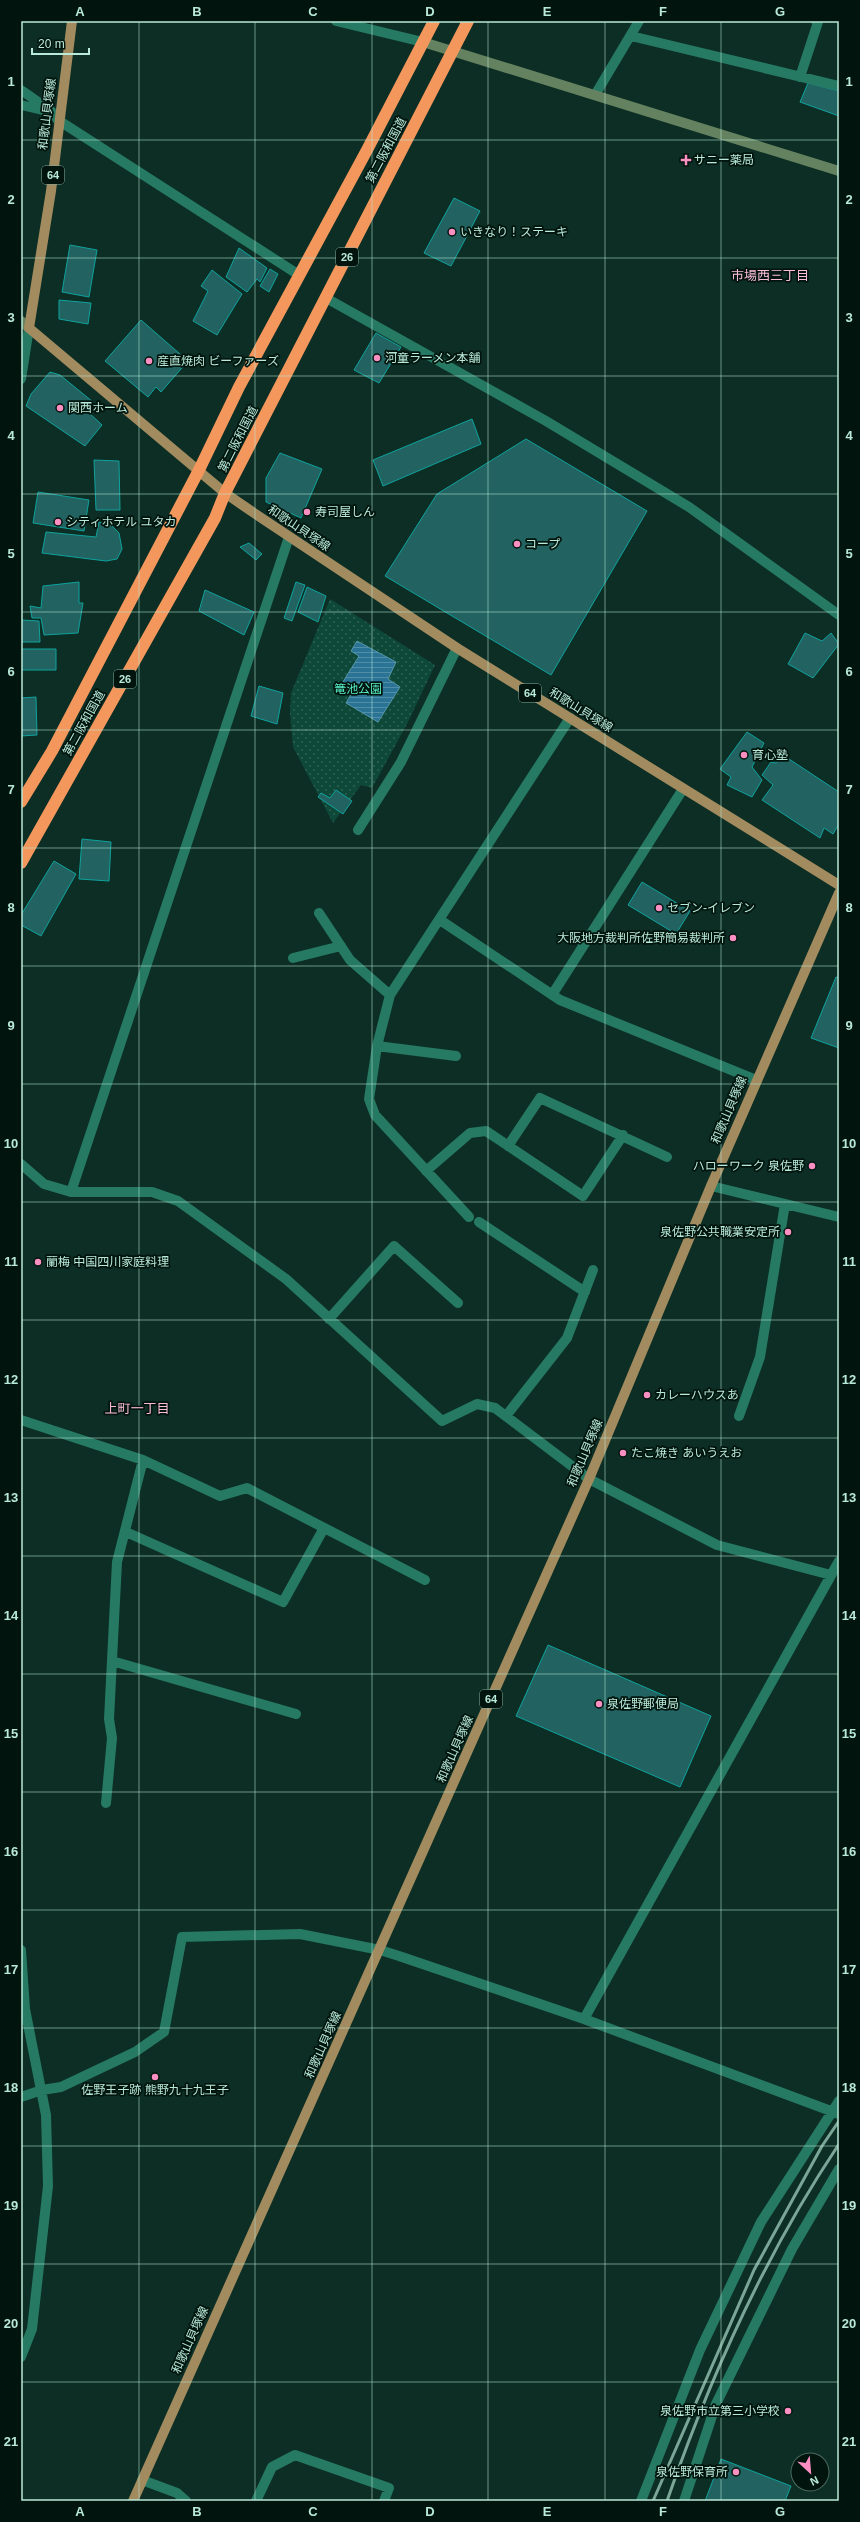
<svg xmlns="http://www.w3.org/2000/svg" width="860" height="2522" font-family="Helvetica,'Noto Sans JP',sans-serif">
<defs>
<pattern id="green-dots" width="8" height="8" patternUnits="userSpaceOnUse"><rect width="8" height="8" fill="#0e4839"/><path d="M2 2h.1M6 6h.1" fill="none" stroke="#2f6255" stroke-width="1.8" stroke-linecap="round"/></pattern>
<pattern id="water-rules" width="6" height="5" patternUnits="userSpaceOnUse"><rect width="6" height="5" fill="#2a7394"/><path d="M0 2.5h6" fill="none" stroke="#508ea7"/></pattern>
</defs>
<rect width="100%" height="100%" fill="#0c2e24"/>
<!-- green -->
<path fill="url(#green-dots)" d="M330,599l105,66 -28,59 -35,64 -11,-3 -28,38 -40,-76 -3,-34 1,-20z"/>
<!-- water -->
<path fill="url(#water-rules)" stroke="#5596a8" d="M357,641l39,21 -8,17 12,8 -22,35 -32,-19 7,-12 -12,-6 18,-29 -8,-5z"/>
<!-- building -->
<path fill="#226361" stroke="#0fa29d" d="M808,83l31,8v25l-39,-14z
M454,198l26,13 -29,55 -27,-13z
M70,245l27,5 -8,47 -27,-5z
M239,248l28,20 -7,14 -3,-3 -10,13 -21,-15z
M270,269l8,5 -9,18 -9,-6z
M212,270l30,24 -25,41 -24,-14 15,-30 -7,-5z
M59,300l32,3 -3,21 -29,-5z
M141,320l47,41 -27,31 -5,-5 -8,10 -43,-36z
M376,333l25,14 -22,36 -25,-13z
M50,372l10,3 33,27 -6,9 15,14 -17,21 -59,-40 5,-12z
M472,419l9,25 -98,42 -10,-26z
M526,439l121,72 -96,164 -166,-99 52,-82z
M280,453l42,16 -21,49 -35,-16v-24z
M94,460l25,1 1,49h-24z
M38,492l51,8 -5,31 -51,-8z
M99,522l13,4 7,7 3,16 -5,10 -11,2 -64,-8 4,-21 50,5z
M249,543l13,11 -6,6 -16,-13z
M79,582v21h4l-5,30 -34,2 -3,-17h-9l-2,-12 11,2 2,-22z
M296,582l9,3 -13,36 -8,-3z
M307,587l19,9 -8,26 -20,-10z
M205,590l49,22 -10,23 -45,-24z
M21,620l18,1 1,21h-19z
M805,633l17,8 9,-8 8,11 -26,34 -25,-14z
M21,649h35v21h-35z
M259,686l24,7 -6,31 -26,-8z
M36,697l1,38 -16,1v-38z
M747,732l17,11 -12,24 10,13 -10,17 -25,-12 4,-8 -11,-8z
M783,755l56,37v32l-6,10 -9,-6 -4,10 -58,-38 11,-15 -11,-10 9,-13 5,1z
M336,790l16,11 -9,13 -25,-17 3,-4 9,5z
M82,839l29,3 -2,39 -30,-2z
M54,861l22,13 -35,62 -20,-11v-10z
M642,882l48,29 -14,23 -48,-29z
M836,977l3,1v70l-28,-10z
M548,1645l163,71 -31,71 -164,-71z
M721,2459l70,27 -6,15h-80z"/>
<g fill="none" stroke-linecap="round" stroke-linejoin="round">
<!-- street -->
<path stroke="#267962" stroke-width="10" d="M336,21l87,21
M631,36l208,50
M800,77l18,-55 -2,-1
M21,90l30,21 7,9 241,155
M595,95l44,-74
M21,105l26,6
M326,298l220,123 143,86 150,108
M21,379l8,-51
M358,830l43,-68 56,-114
M319,913l31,47 40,35
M440,920l120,80 196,80
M293,958l48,-12
M552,995l131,-206
M377,1046l-8,53 6,16 94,102
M456,1056l-79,-10 13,-51 180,-277
M508,1146l32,-48 127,59
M21,1164l23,20 27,8h81l26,9 108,78 156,142 35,-17 18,4 94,71 128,66 114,30
M426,1171l44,-38 16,-2 97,65 40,-61
M711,1186l128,31
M71,1192l218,-655
M479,1222l106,70
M329,1319l65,-73 64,57
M506,1416l61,-78 26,-68
M739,1416l21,-59 25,-153
M21,1420l122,40 77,36 27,-8 178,92
M126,1532l157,70 41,-74
M112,1661l184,53
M106,1803l6,-65 -3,-19 8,-157 26,-102
M21,1950l4,59 21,106 2,71 -16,143 -11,28
M584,2019l255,-458
M21,2097l21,-7 19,-3 74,-35 29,-20 18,-95 118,-3 80,16 19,6 185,63 255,95
M142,2480l35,13 9,8
M256,2501l16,-34 23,-12 94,33 -5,13
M641,2501l59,-151 61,-128 78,-121
M684,2501l32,-97 76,-155 47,-80"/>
<!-- secondary -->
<path stroke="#648260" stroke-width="10" d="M423,42l416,129
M21,321l8,7"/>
<!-- primary -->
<path stroke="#a28b5f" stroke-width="10" d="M72,21l-21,170 -22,137 196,165 29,20 203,135 382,237
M133,2501l456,-1022 122,-293 128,-293"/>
<!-- highway -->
<path stroke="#f4975d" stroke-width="12" d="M21,802l31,-51 147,-281 40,-83 128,-237 67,-129
M21,863l194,-345 10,-25 243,-472"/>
<!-- rail -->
<path stroke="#7ba697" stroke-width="3" d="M653,2501l101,-231 68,-124 17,-25
M667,2501c43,-124 99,-248 172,-357"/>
</g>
<!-- grid -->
<path fill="none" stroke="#b9e9d8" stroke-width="1" stroke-opacity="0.55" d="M139,21v2480M255,21v2480M372,21v2480M488,21v2480M605,21v2480M721,21v2480M21,140h818M21,258h818M21,376h818M21,494h818M21,612h818M21,730h818M21,848h818M21,966h818M21,1084h818M21,1202h818M21,1320h818M21,1438h818M21,1556h818M21,1674h818M21,1792h818M21,1910h818M21,2028h818M21,2146h818M21,2264h818M21,2382h818"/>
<!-- markers -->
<g fill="#fc8fc2" stroke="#01150e" stroke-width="1.5">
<path d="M684 154h4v4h4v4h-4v4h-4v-4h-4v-4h4z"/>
<circle cx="452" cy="232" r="4"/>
<circle cx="377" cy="358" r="4"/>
<circle cx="149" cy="361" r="4"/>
<circle cx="60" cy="408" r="4"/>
<circle cx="307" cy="512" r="4"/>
<circle cx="58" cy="522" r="4"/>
<circle cx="517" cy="544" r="4"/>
<circle cx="744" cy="755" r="4"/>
<circle cx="659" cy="908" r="4"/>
<circle cx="733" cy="938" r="4"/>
<circle cx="812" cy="1166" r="4"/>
<circle cx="788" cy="1232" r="4"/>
<circle cx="38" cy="1262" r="4"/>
<circle cx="647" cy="1395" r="4"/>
<circle cx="623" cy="1453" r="4"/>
<circle cx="599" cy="1704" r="4"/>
<circle cx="155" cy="2077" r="4"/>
<circle cx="788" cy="2411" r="4"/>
<circle cx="736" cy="2472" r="4"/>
</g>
<g text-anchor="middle" stroke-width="3.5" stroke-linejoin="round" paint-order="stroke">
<!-- shield labels -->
<g fill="#01150e" stroke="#82a99b" stroke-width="1">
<rect x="42" y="166" width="22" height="18" rx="3"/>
<rect x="336" y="248" width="22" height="18" rx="3"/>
<rect x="114" y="670" width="22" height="18" rx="3"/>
<rect x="519" y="684" width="22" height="18" rx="3"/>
<rect x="480" y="1690" width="22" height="18" rx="3"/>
</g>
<g font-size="11" font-weight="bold" fill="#b9e9d8">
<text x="53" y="179">64</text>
<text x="347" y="261">26</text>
<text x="125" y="683">26</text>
<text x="530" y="697">64</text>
<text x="491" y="1703">64</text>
</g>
<!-- street labels -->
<g font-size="12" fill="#b9e9d8" stroke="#01150e">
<text transform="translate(47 114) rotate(-83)" y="4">和歌山貝塚線</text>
<text transform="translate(386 150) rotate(-62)" y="4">第二阪和国道</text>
<text transform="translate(238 439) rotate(-63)" y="4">第二阪和国道</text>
<text transform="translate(299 528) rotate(34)" y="4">和歌山貝塚線</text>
<text transform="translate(581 710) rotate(32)" y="4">和歌山貝塚線</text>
<text transform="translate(84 723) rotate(-61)" y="4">第二阪和国道</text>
<text transform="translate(729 1110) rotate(-67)" y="4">和歌山貝塚線</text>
<text transform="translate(585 1453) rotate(-67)" y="4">和歌山貝塚線</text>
<text transform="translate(455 1749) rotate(-66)" y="4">和歌山貝塚線</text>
<text transform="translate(323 2045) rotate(-66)" y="4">和歌山貝塚線</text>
<text transform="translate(190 2340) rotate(-66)" y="4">和歌山貝塚線</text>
</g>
<!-- poi labels -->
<g font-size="12" fill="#b9e9d8" stroke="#01150e" text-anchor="start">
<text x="694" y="164">サニー薬局</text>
<text x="460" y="236">いきなり！ステーキ</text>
<text x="385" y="362">河童ラーメン本舗</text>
<text x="157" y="365">産直焼肉 ビーファーズ</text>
<text x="68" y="412">関西ホーム</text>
<text x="315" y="516">寿司屋しん</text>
<text x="66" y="526">シティホテル ユタカ</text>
<text x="525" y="548">コープ</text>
<text x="752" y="759">育心塾</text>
<text x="667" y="912">セブン-イレブン</text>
<text x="725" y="942" text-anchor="end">大阪地方裁判所佐野簡易裁判所</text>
<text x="804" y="1170" text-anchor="end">ハローワーク 泉佐野</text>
<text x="780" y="1236" text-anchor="end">泉佐野公共職業安定所</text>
<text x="46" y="1266">蘭梅 中国四川家庭料理</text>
<text x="655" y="1399">カレーハウスあ</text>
<text x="631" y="1457">たこ焼き あいうえお</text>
<text x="607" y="1708">泉佐野郵便局</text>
<text x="155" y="2094" text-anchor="middle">佐野王子跡 熊野九十九王子</text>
<text x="780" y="2415" text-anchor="end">泉佐野市立第三小学校</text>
<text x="728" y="2476" text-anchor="end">泉佐野保育所</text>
</g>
<!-- park labels -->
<g font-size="12" fill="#58edc4" stroke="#01150e">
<text x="358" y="693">篭池公園</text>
</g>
<!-- neighbourhood labels -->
<g font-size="13" fill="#fbbcd7" stroke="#01150e">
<text x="770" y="280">市場西三丁目</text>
<text x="137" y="1413">上町一丁目</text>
</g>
</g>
<!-- border -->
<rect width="860" height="2522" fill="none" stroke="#01150e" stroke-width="44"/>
<!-- north arrow -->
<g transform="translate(810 2472) rotate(154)"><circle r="19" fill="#01150e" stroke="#4b6a5f"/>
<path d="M0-3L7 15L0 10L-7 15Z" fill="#fc8fc2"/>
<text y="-6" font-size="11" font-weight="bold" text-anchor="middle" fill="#b9e9d8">N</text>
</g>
<!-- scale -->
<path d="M32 48v6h57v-6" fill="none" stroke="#b9e9d8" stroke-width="2"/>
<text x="38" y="48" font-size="12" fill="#b9e9d8" stroke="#01150e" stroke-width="3" paint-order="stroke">20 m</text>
<rect x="22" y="22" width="816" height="2478" fill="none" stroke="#b9e9d8" stroke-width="1.5"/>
<g font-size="13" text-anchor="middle" font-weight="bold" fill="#b9e9d8">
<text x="80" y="16">A</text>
<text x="197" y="16">B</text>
<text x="313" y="16">C</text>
<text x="430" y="16">D</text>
<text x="547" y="16">E</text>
<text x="663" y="16">F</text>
<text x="780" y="16">G</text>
<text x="11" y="86">1</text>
<text x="849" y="86">1</text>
<text x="11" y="204">2</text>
<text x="849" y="204">2</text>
<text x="11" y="322">3</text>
<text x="849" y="322">3</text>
<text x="11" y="440">4</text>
<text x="849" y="440">4</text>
<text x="11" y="558">5</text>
<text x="849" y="558">5</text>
<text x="11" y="676">6</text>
<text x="849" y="676">6</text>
<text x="11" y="794">7</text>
<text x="849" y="794">7</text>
<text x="11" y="912">8</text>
<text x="849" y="912">8</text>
<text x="11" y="1030">9</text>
<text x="849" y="1030">9</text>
<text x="11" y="1148">10</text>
<text x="849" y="1148">10</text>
<text x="11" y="1266">11</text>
<text x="849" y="1266">11</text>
<text x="11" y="1384">12</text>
<text x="849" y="1384">12</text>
<text x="11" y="1502">13</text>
<text x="849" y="1502">13</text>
<text x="11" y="1620">14</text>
<text x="849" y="1620">14</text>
<text x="11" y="1738">15</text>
<text x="849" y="1738">15</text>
<text x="11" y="1856">16</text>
<text x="849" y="1856">16</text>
<text x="11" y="1974">17</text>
<text x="849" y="1974">17</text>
<text x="11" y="2092">18</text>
<text x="849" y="2092">18</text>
<text x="11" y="2210">19</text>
<text x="849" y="2210">19</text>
<text x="11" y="2328">20</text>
<text x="849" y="2328">20</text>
<text x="11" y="2446">21</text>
<text x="849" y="2446">21</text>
<text x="80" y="2516">A</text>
<text x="197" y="2516">B</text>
<text x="313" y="2516">C</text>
<text x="430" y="2516">D</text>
<text x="547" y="2516">E</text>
<text x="663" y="2516">F</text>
<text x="780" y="2516">G</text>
</g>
</svg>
